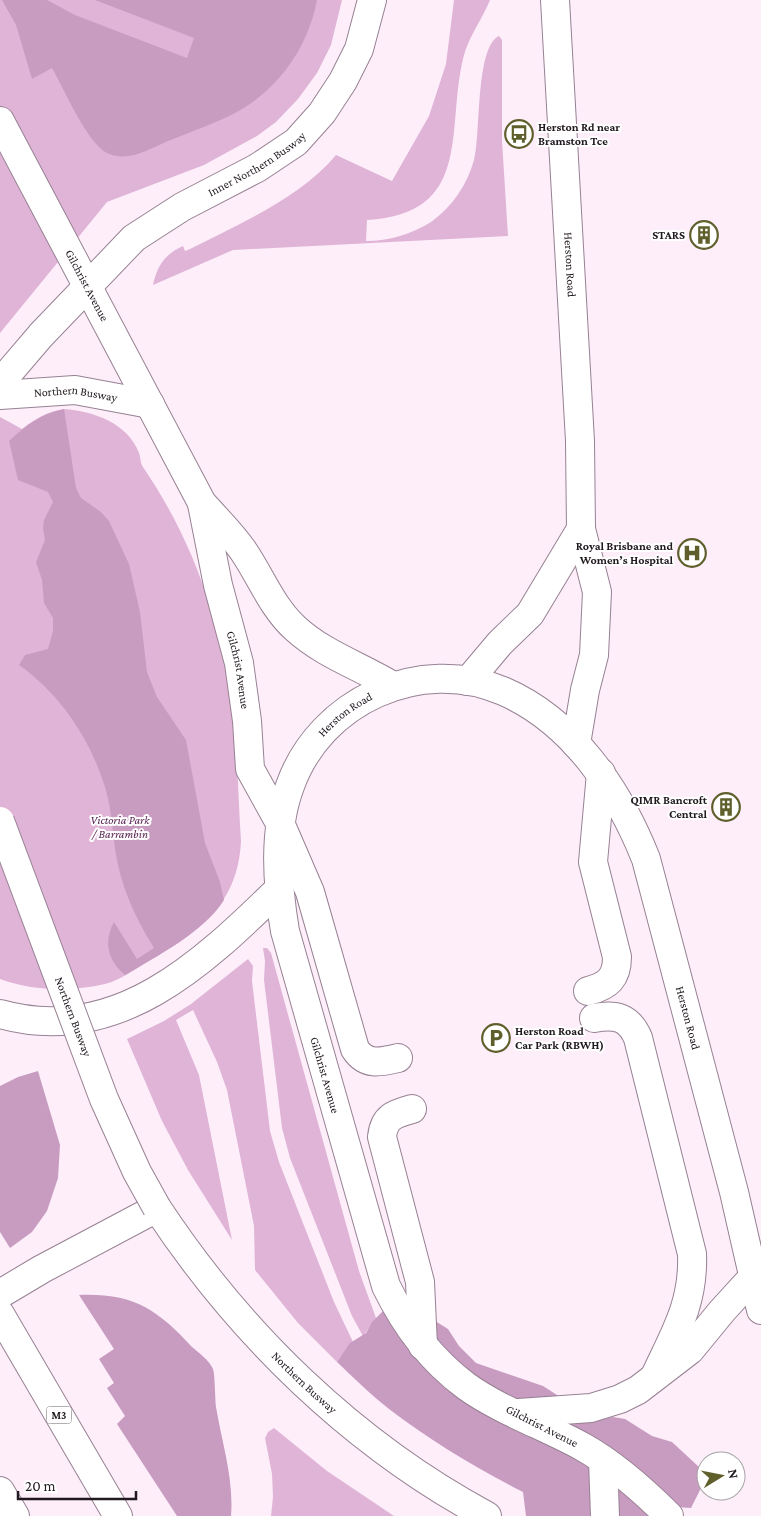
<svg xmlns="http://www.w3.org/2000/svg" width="761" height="1516" font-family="'Crimson Pro',serif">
<rect width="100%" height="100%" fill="#fdeefa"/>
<!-- green -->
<path fill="#e0b4d7" d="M0,0h342l-11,45 -14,28 -19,26 -22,23 -19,14 -53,29 -97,37 -107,131z
M454,0h36c-8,20 -22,37 -27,59 -17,71 10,155 -96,161l-1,21c23,0 46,-7 65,-19 21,-15 36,-37 43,-62 7,-25 1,-113 25,-124l3,4v101l6,95 -275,14 -80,35c4,-19 12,-31 30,-39l2,5 5,-2c50,-26 109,-50 146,-94l56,26 37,-65 17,-52z
M64,409c29,2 64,14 75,44 2,5 1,10 4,14 51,75 78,155 89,244 6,43 6,87 9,130 -3,63 -41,90 -92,120 -14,8 -28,19 -44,23 -34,8 -72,7 -105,-5v-562l22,12c14,-11 25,-17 42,-20z
M263,948h4l4,5 88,318 17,47 -13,18 -11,-20 -62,-158 -8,-30 -18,-148 1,-19z
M248,959l5,7 -1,15 18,150 9,31 55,140 19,40 -16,20 -39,-39 -43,-53 -1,-44 -27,-136 -10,-28 -24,-52 -17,10 23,55 33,165 -44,-70 -26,-49 -35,-82 37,-18 27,-17z
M274,1428l53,43 67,45h-123l2,-19 -1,-23 -7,-36 3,-6z"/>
<!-- forest -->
<path fill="#c89cc0" d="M2,0h45l28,15 112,43 7,-20 -99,-38h222c-9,48 -39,90 -82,113 -21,11 -45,19 -67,28 -19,8 -40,22 -61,12 -20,-10 -43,-64 -55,-85l-20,11 -16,-54z
M64,409l12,79 5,10 20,14 8,9 20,43 11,48 7,60 10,25 29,43 19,103 15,39 4,18c-20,32 -67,56 -99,75 -17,-14 -22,-33 -11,-53l23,37 17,-11c-16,-26 -29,-52 -36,-83 -6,-26 -5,-52 -13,-78 -15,-48 -44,-92 -86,-122l6,-10 23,-6 5,-18v-13l-9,-15 -2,-23 -6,-18 9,-22 -2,-12 1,-8 9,-18 -5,-10 -30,-12 -9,-39c17,-16 32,-27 55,-32z
M38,1071l22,74 -2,33 -11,33 -15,21 -22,16 -10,-16v-146l18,-9z
M79,1295c54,-2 78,14 113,52 6,5 18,14 21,22 2,5 2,29 3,38 6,36 18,72 15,109h-54l-60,-92 8,-8 -18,-28 7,-5 -15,-24 15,-10z
M403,1301l45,28 11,17 17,17 67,23 14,9 19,22 16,4 21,-4 12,2 27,17 20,6 27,25 4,11 -3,12 -9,18 -16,-1 -7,9h-142l-3,-24c-47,-24 -92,-51 -134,-83 -18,-14 -35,-31 -52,-47l13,-19 16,-10 6,-11 15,-15z"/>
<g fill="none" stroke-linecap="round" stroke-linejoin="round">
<defs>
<g id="minor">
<path id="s1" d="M0,121l202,382c14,16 30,31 42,49 17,25 28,55 51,76 28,26 65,38 98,58"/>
<path id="s2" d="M0,383l41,-48 93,-97 48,-31 75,-39 39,-26 26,-29 21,-32 16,-32 13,-49"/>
<path id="s3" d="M0,395l75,-5 75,14"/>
<path id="s4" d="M202,504l16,81 21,78 8,58 3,48 31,56 29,67 45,157c11,17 26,13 43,9"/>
<path d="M588,991c20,-5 29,-13 29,-34l-24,-95 8,-89"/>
<path d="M594,1018c22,-4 35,-1 44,20l54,216c2,49 -17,79 -37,122"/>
<path d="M412,1109c-18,5 -28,8 -30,28l38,145 3,64"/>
<path id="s5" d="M0,1294l42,-25 115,-61c83,126 196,236 330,308"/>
</g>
<g id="major">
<path id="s6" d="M555,0l25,441 1,88 16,63 -3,63 -9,35 -9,54"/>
<path d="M468,681l32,-38 30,-29 51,-85"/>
<path d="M519,1413l72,-5 29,-9 18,-9 52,-40 32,-39 31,-34"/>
<path id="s7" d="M669,1516c-26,-26 -54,-51 -86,-69 -36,-20 -84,-37 -117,-61 -35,-26 -61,-61 -80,-100l-101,-355c-8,-47 -12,-100 5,-145 30,-85 130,-131 213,-95 70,30 116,100 143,168l88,333 27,118"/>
</g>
<path id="highway" d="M0,1014c116,33 203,-51 279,-125
M0,1314l118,202
M603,1460l2,56
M0,1491l15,25"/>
</defs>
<!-- minor casing -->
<use href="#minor" stroke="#978193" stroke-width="30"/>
<!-- major casing -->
<use href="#major" stroke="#978193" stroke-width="30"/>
<!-- highway casing -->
<use href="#highway" stroke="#978193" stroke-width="30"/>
<!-- minor -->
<use href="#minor" stroke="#fff" stroke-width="28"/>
<!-- major -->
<use href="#major" stroke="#fff" stroke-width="28"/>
<!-- highway -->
<use href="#highway" stroke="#fff" stroke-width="28"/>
<defs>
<g id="minor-bridge">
<path id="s8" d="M0,821l104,278 33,73 20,36"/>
</g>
</defs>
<!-- minor-bridge casing -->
<use href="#minor-bridge" stroke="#978193" stroke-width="30" stroke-linecap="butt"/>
<!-- minor-bridge -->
<use href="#minor-bridge" stroke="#fff" stroke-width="28"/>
</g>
<!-- icons -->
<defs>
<symbol id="bus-ring" viewBox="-11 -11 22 22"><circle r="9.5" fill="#fff" stroke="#5f5f2c" stroke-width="1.5"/><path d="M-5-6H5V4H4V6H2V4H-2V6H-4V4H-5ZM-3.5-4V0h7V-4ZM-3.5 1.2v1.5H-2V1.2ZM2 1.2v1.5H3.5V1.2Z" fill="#5f5f2c"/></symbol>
<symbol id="building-ring" viewBox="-11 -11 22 22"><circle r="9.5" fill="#fff" stroke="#5f5f2c" stroke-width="1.5"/><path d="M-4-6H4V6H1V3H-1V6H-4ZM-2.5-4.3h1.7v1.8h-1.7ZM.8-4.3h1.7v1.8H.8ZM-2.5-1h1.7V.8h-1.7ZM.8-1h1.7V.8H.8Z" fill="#5f5f2c"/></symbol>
<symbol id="hospital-ring" viewBox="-11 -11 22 22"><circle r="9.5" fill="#fff" stroke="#5f5f2c" stroke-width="1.5"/><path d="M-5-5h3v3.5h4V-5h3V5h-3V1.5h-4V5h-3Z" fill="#5f5f2c"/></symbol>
<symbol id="parking-ring" viewBox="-11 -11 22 22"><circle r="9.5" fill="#fff" stroke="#5f5f2c" stroke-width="1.5"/><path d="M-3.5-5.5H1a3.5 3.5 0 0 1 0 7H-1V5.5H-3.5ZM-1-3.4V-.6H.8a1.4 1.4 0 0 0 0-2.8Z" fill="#5f5f2c"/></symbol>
</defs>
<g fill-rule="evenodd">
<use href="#bus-ring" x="503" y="118" width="32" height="32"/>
<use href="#building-ring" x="688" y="219" width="32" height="32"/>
<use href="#hospital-ring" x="676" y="537" width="32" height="32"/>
<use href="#building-ring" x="710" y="791" width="32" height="32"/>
<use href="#parking-ring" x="480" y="1022" width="32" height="32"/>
</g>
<g text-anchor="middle" stroke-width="4" stroke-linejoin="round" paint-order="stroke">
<!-- shield labels -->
<rect fill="#fff" stroke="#645e63" stroke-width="1" x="46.5" y="1406.5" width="25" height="17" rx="4"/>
<g font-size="11" font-weight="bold" fill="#211920">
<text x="59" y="1419">M3</text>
</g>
<!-- poi labels -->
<g font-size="12" font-weight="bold" fill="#211920" stroke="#fff" text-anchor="end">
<text x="538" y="131" text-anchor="start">Herston Rd near<tspan x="538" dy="14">Bramston Tce</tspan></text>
<text x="685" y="239">STARS</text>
<text x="673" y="550">Royal Brisbane and<tspan x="673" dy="14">Women’s Hospital</tspan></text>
<text x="707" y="804">QIMR Bancroft<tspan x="707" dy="14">Central</tspan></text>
<text x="515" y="1035" text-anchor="start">Herston Road<tspan x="515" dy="14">Car Park (RBWH)</tspan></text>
</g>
<!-- street labels -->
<g font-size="12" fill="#211920" stroke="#fff">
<text dy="4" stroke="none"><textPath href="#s2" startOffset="341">Inner Northern Busway</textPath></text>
<text dy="4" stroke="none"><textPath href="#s6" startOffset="265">Herston Road</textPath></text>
<text dy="4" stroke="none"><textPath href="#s1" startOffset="186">Gilchrist Avenue</textPath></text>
<text dy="4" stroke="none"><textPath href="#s3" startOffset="76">Northern Busway</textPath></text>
<text dy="4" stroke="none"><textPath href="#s4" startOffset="170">Gilchrist Avenue</textPath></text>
<text dy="4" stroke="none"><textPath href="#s7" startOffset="980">Herston Road</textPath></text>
<text dy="4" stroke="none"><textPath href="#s8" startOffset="209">Northern Busway</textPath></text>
<text dy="4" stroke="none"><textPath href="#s7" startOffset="1539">Herston Road</textPath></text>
<text transform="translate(325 1075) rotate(74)" y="4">Gilchrist Avenue</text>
<text dy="4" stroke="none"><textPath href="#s5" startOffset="408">Northern Busway</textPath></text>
<text transform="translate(542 1426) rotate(27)" y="4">Gilchrist Avenue</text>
</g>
<!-- park labels -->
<g font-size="12" font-style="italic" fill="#582351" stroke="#fff">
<text x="120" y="824">Victoria Park<tspan x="120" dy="14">/ Barrambin</tspan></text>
</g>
</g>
<!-- north arrow -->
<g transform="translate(721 1476) rotate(80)"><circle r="24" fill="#ffffff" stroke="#a6a3a6"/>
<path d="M0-4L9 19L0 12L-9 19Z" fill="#5f5f2c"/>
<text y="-8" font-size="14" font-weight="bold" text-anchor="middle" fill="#211920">N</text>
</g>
<!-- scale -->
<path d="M18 1491v8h118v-8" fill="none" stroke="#211920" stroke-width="2.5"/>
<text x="25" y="1491" font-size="15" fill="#211920" stroke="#ffffff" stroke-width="4" paint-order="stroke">20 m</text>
</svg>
